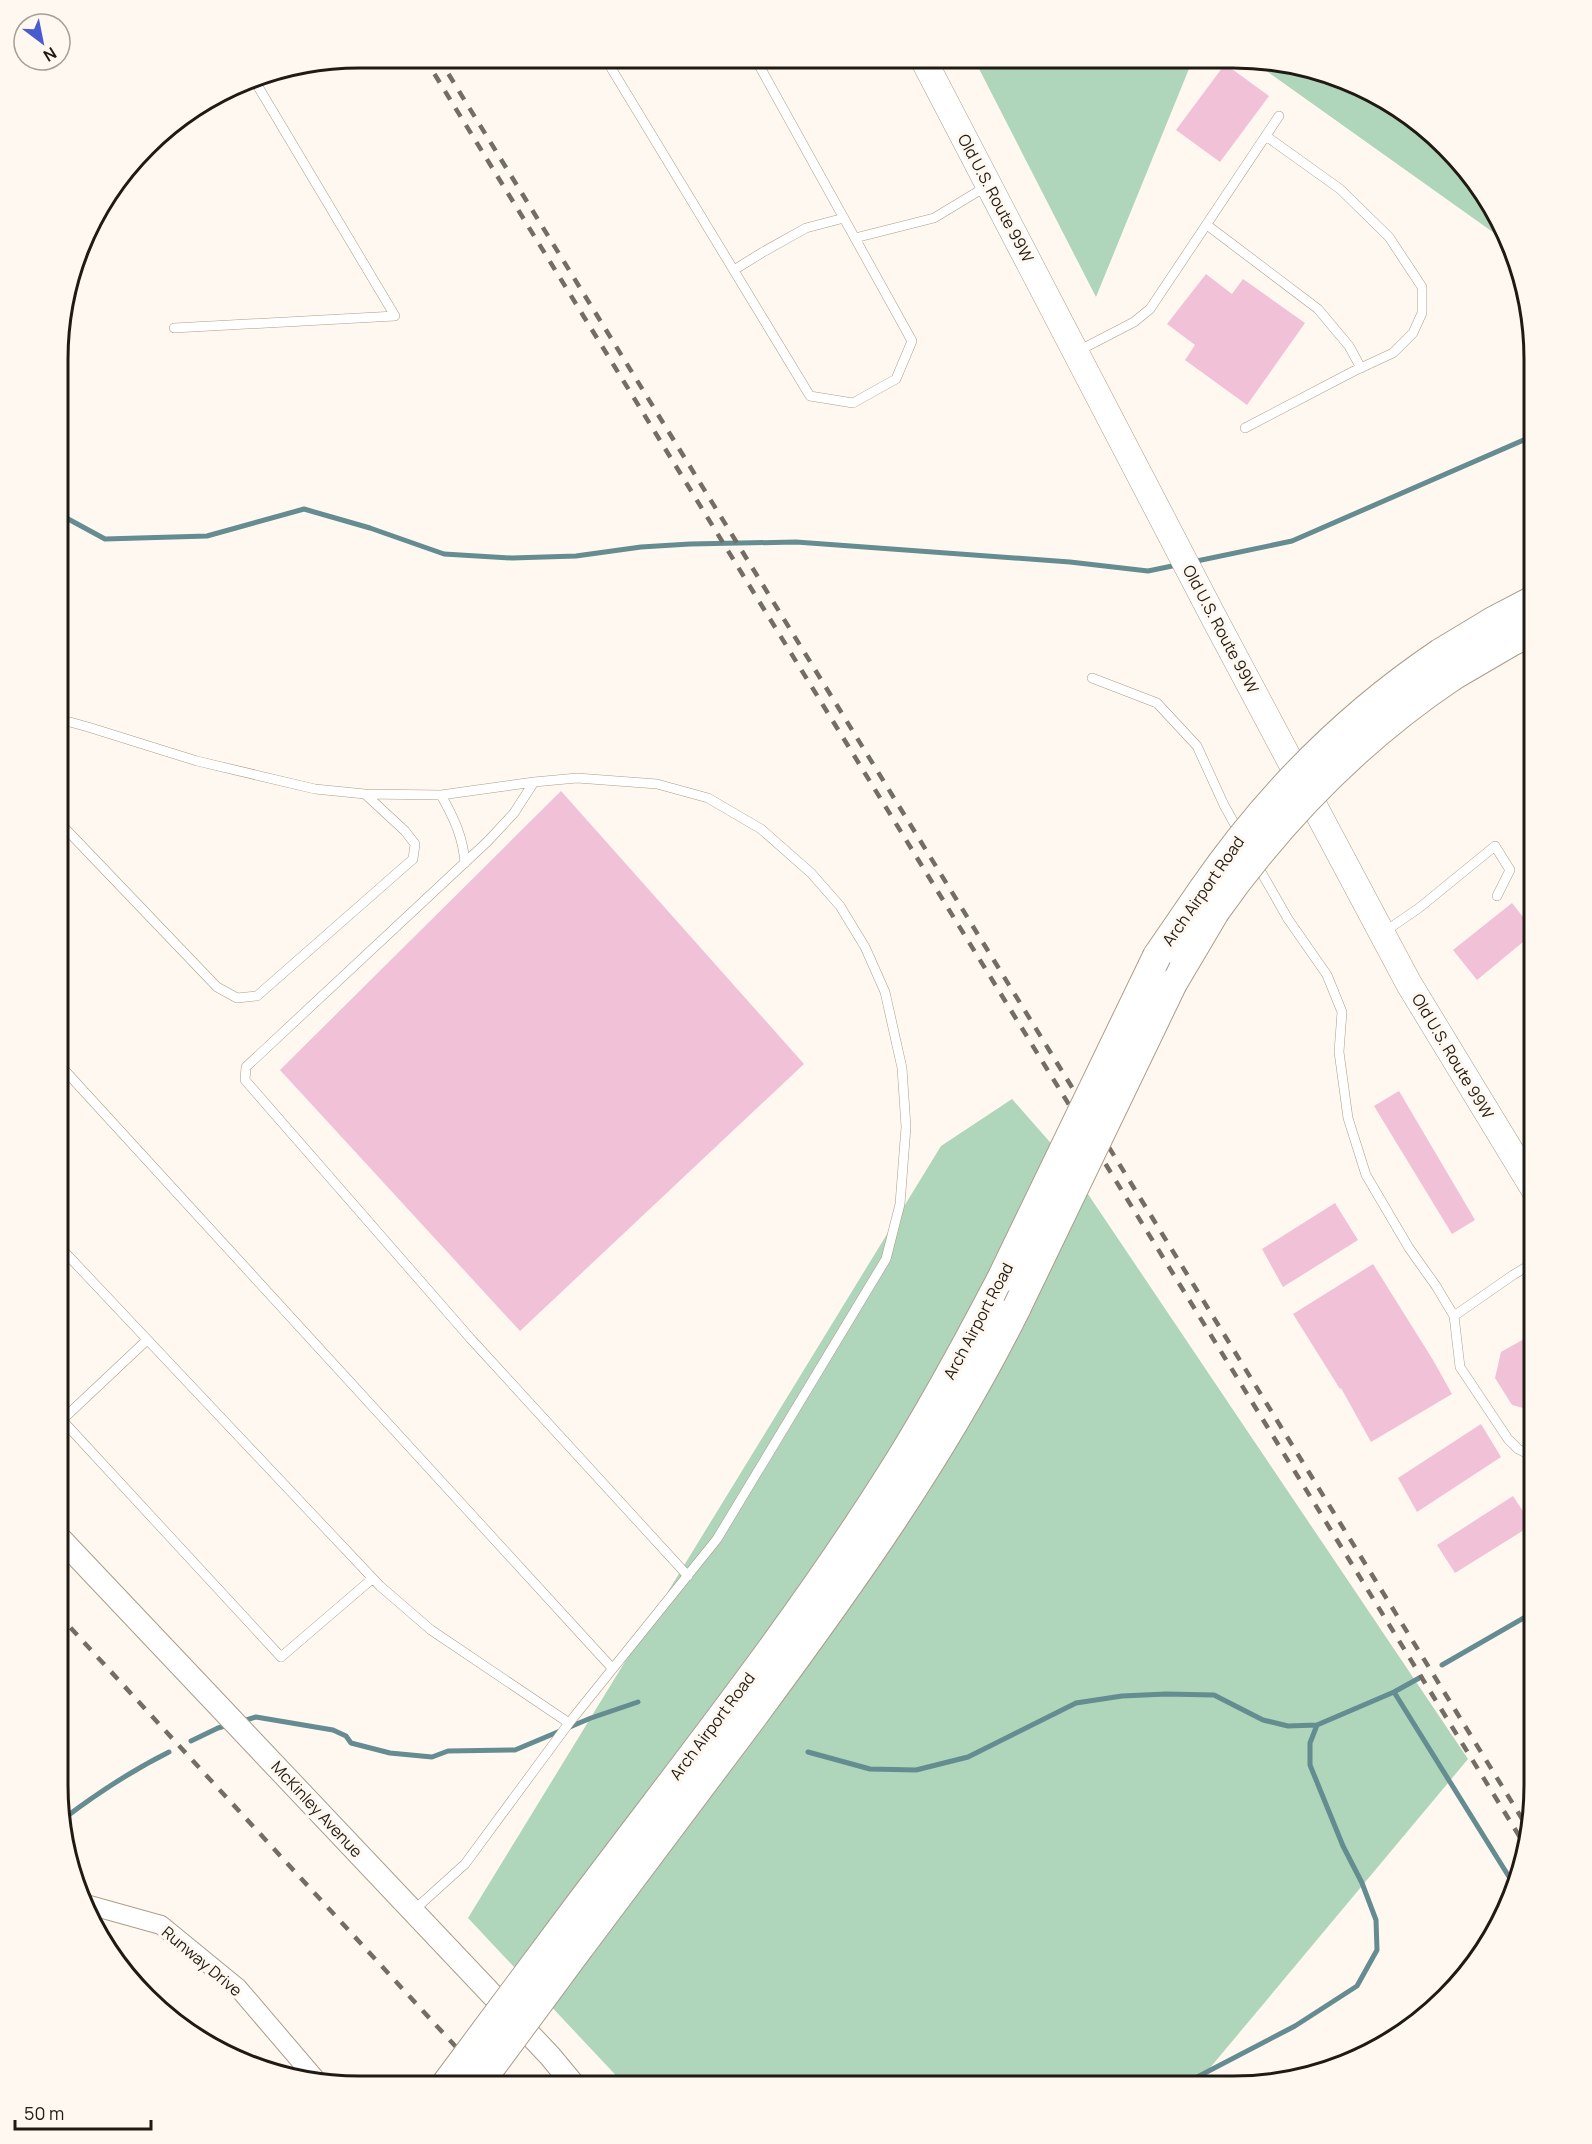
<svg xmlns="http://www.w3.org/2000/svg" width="1592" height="2144" font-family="Manrope,sans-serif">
<rect width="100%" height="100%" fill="#fff8f0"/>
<!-- green -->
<path fill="#afd5ba" d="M974,59h219l-97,238z
M1251,60h22l75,20 53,28 59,52 44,65 7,20z
M1012,1099l51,58 405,602 -274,328 -569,-2 -157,-167 473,-772z"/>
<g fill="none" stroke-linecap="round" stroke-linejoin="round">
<!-- stream -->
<path stroke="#658c90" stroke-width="5" d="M59,514l46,25 102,-3 97,-27 66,19 74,26 68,4 64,-2 65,-9 49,-3 106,-2 274,20 78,9 29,-6
M1192,562l100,-21 243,-106
M1442,1665l92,-53
M1394,1692l122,196
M243,1721l13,-4 77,13 13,6 5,7 39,10 42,4 16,-6 67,-1 76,-32 47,-16
M191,1741l27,-13 10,-3
M808,1752l62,17 46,1 52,-13 108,-54 46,-7 44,-2 48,1 49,25 25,6 29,-1 77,-33 27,-15
M62,1820c34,-26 69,-49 107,-68
M1178,2087l117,-61 62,-40 20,-36 -1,-30 -14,-37 -19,-37 -33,-81v-22l7,-18"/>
</g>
<!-- building -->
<path fill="#f1c1d7" d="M1225,64l44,32 -49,66 -44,-32z
M1206,274l26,20 11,-15 62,44 -58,82 -62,-45 10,-15 -28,-21z
M561,791l243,273 -284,267 -240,-261z
M1512,903l23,29 -58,48 -24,-30z
M1399,1091l76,129 -23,14 -78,-128z
M1335,1203l23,37 -75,47 -21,-38z
M1373,1264l60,96 19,34 -81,48 -30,-54 -1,1 -47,-75z
M1524,1339l11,17v55l-23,-6 -17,-27 6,-26z
M1481,1424l20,33 -84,55 -19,-34z
M1513,1496l19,29 -77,48 -18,-28z"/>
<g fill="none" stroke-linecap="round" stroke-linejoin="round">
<defs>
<path id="service" d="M605,58l205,338 43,7 43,-24 16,-38 -157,-283
M1207,225l111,84 31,37 12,22
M855,238l79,-20 53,-32
M734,270l29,-18 43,-24 38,-10
M174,328l221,-12 -142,-238
M1078,351l56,-29 16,-13 129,-193
M1245,428l109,-57 39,-18 20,-20 9,-20v-26l-33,-50 -49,-48 -74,-53
M1092,678l65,25 40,43 27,59 15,27
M59,719l29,8 109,34 118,28 50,5 76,1 93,-13 43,-4 80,6 51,14 53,31 50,44 29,33 25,41 20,45 17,76 4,59 -6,77 -14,55 -169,280 -148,184 -104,141 -52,47
M534,782l-20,31 -26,28 -242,226 -1,13 225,258 218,238
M441,795c13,23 22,42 24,68
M59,822l158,165 20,11 20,-2 156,-137 2,-15 -10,-13 -40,-37
M1256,863l32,56 39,56 15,37 -3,40 9,66 18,57 43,73 27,38 18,30 6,51 48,72 10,10 16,8
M1384,932l35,-24 76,-62 15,24 -13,26
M58,1063l554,605
M58,1245l322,341 51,44 138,93
M1454,1316l59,-41 22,-13
M59,1418l3,2 85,-80
M62,1420l219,237 91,-78"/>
<path id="minor" d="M82,1903l79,22 77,63 82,96"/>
<path id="tertiary" d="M57,1535l493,521 24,29"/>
<path id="secondary" d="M923,59l290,557 196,368 126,207"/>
<path id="primary" d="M1440,653l53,-32 42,-22
M1453,676l60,-35 22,-10
M1157,956l46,-67
M1173,983l42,-71
M561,1929c111,-149 229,-295 328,-452 41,-64 77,-131 112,-198
M580,1947c58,-77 115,-153 172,-229 97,-131 193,-265 265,-411"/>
</defs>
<!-- service casing -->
<use href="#service" stroke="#ac9d8a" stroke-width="10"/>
<!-- minor casing -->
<use href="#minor" stroke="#ac9d8a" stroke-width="20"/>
<!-- tertiary casing -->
<use href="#tertiary" stroke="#ac9d8a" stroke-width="24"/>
<!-- secondary casing -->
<use href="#secondary" stroke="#ac9d8a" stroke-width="27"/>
<!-- primary casing -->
<use href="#primary" stroke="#ac9d8a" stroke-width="30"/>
<!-- service -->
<use href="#service" stroke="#fff" stroke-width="9"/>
<!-- minor -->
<use href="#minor" stroke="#fff" stroke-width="18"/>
<!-- tertiary -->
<use href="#tertiary" stroke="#fff" stroke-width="22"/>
<!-- secondary -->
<use href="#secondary" stroke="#fff" stroke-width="26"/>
<!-- primary -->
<use href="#primary" stroke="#fff" stroke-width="28"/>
<!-- rail -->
<path stroke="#746d66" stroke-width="4.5" stroke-dasharray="10 10" stroke-linecap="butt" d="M424,57l1102,1790
M438,57l1091,1773
M57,1613l434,472"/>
<defs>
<path id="primary-bridge" d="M1203,889c65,-94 142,-172 237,-236
M1215,912c65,-92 144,-173 238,-236
M1001,1279l156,-323
M1017,1307l156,-324
M445,2085l116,-156
M478,2085l102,-138"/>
</defs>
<!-- primary-bridge casing -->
<use href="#primary-bridge" stroke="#ac9d8a" stroke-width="30" stroke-linecap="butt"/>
<!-- primary-bridge -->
<use href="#primary-bridge" stroke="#fff" stroke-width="28"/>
</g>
<g text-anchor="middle" stroke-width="6" stroke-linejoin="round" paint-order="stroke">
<!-- street labels -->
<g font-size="16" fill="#201a13" stroke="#fff8f0">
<text transform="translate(996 198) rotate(62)" y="6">Old U.S. Route 99W</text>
<text transform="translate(1221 629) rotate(62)" y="6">Old U.S. Route 99W</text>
<text transform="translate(1203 891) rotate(-55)" y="6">Arch Airport Road</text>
<text transform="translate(1453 1056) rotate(59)" y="6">Old U.S. Route 99W</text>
<text transform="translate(978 1321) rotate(-62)" y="6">Arch Airport Road</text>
<text transform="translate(712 1726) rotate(-53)" y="6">Arch Airport Road</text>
<text transform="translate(317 1809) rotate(47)" y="6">McKinley Avenue</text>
<text transform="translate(202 1961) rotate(40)" y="6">Runway Drive</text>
</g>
</g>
<!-- crop -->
<path d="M0 0H1592V2144H0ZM359 68H1233A291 291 0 0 1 1524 359V1785A291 291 0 0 1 1233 2076H359A291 291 0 0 1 68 1785V359A291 291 0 0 1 359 68Z" fill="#fff8f0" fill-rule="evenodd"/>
<path fill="none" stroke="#201a13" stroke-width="3" d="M359 68H1233A291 291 0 0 1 1524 359V1785A291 291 0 0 1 1233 2076H359A291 291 0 0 1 68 1785V359A291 291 0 0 1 359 68Z"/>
<!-- north arrow -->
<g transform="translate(42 42) rotate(148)"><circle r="28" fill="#fff8f0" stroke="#a69f98" stroke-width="1.5"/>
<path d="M0-4.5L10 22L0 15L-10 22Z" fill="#485bd0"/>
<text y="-9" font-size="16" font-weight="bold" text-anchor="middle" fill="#201a13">N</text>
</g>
<!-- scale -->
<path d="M15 2120v9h136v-9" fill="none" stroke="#201a13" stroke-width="3"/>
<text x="24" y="2120" font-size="18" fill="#201a13" stroke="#fff8f0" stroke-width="4.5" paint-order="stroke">50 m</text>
</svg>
